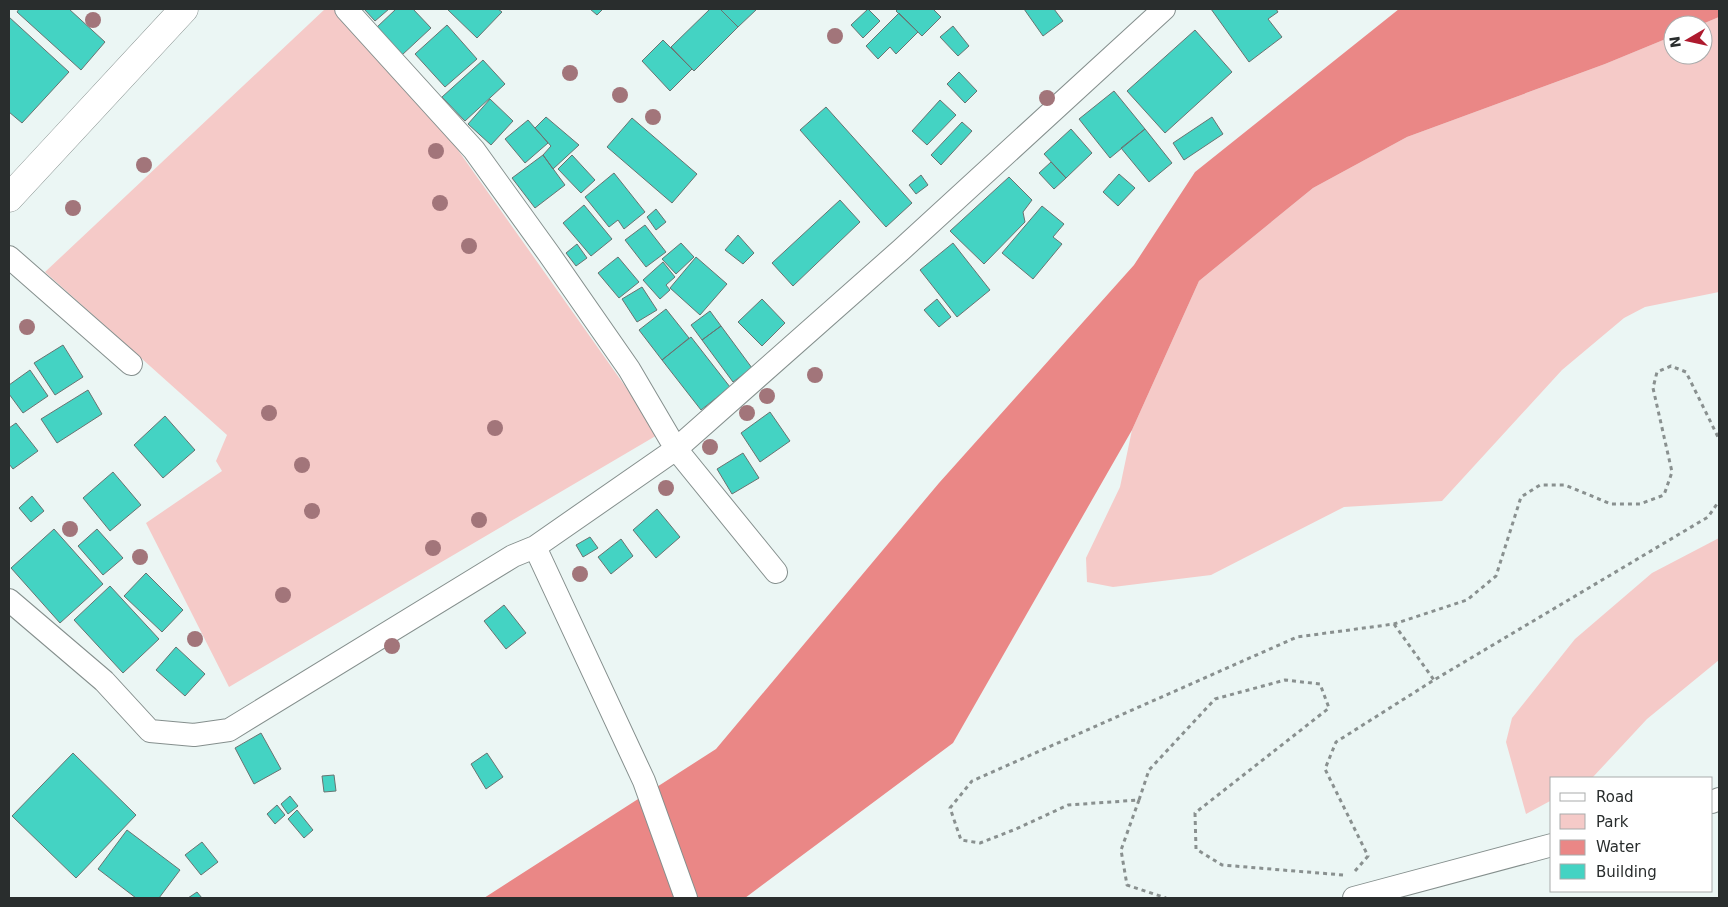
<svg xmlns="http://www.w3.org/2000/svg" width="1728" height="907" font-family="'DejaVu Sans',sans-serif">
<rect width="100%" height="100%" fill="#ebf6f4"/>
<!-- green -->
<path fill="#f5cac8" d="M325,9h13l98,110 223,315 -430,253 -83,-164 76,-52 -6,-10 11,-26 -182,-163z
M1719,17v275l-74,15 -21,11 -62,52 -120,131 -98,6 -133,68 -98,12 -26,-5 -1,-24 34,-71 12,-57 67,-149 114,-93 94,-51 198,-73 68,-28v19h30v-30h-3z
M1719,538v122l-72,59 -54,58 -41,1v22l-26,14 -20,-72 6,-24 63,-79 77,-66z"/>
<!-- water -->
<path fill="#ea8786" d="M1399,9h320v8l-19,8h-27v11l-68,28 -198,73 -94,51 -114,93 -67,149 -179,313 -208,155h-261l232,-149 223,-266 195,-218 61,-93z"/>
<!-- building -->
<path fill="#44d3c3" stroke="#697371" d="M19,9h50l36,33 -24,28 -64,-58z
M364,9h25l-14,12z
M396,9h17l18,19 -29,27 -26,-27z
M447,9h51l4,3 -25,26z
M590,9h13l-6,6z
M710,9h10l18,18 -44,44 -23,-24z
M720,9h37l-19,18z
M868,9l12,12 -17,17 -12,-13z
M898,9h35l8,8 -19,19 -26,-25z
M1024,9h30l9,12 -20,15z
M1211,9h65l2,3 -10,7 14,18 -33,25z
M899,13l19,19 -22,22 -6,-7 -12,12 -12,-13z
M9,17l60,55 -47,51 -13,-11z
M447,25l30,34 -32,28 -30,-33z
M953,26l16,20 -11,10 -18,-19z
M1195,30l37,42 -67,61 -38,-42z
M663,40l29,29 -22,22 -28,-30z
M483,60l22,24 -40,37 -23,-24z
M959,72l18,19 -12,12 -18,-19z
M1114,91l31,38 -35,29 -31,-39z
M490,99l23,22 -22,24 -23,-21z
M940,100l16,15 -29,30 -15,-14z
M826,107l86,96 -26,24 -86,-97z
M546,117l33,28 -26,24 -10,-14 8,-9 -16,-18z
M1212,117l11,17 -39,26 -11,-17z
M632,118l65,56 -25,29 -65,-56z
M528,120l20,23 -23,20 -20,-24z
M962,122l10,9 -31,34 -10,-10z
M1071,129l21,24 -26,25 -22,-24z
M1145,129l27,34 -23,19 -28,-34z
M543,155l22,30 -30,23 -23,-30z
M572,155l23,25 -14,13 -23,-24z
M1051,162l15,16 -12,11 -15,-16z
M614,173l31,39 -21,17 -6,-9 -9,7 -24,-30z
M1119,174l16,14 -17,18 -15,-14z
M921,175l7,10 -12,9 -7,-9z
M1009,177l23,23 -9,12 2,10 -41,42 -34,-33z
M840,200l20,22 -67,64 -21,-23z
M584,205l28,34 -21,17 -28,-33z
M1042,206l22,18 -11,13 9,7 -29,35 -31,-26z
M656,209l10,13 -10,8 -9,-13z
M645,225l21,27 -20,15 -21,-27z
M738,235l16,18 -11,11 -18,-14z
M681,243l13,14 -18,17 -14,-15z
M953,243l37,47 -33,27 -37,-47z
M577,244l10,14 -11,8 -10,-13z
M618,257l21,25 -20,16 -21,-25z
M696,257l31,27 -27,31 -30,-27z
M663,262l12,15 -9,8 4,5 -10,9 -17,-19z
M642,287l15,23 -20,12 -15,-23z
M762,299l23,24 -23,23 -24,-24z
M937,299l14,18 -12,10 -15,-17z
M666,309l23,29 -27,22 -23,-30z
M710,311l11,15 -19,14 -11,-15z
M721,326l31,42 -19,14 -31,-42z
M691,337l39,50 -29,23 -39,-50z
M63,345l20,32 -28,18 -21,-32z
M30,370l18,26 -25,17 -14,-19v-9z
M88,390l14,24 -45,29 -16,-24z
M770,412l20,29 -30,21 -19,-29z
M165,416l30,34 -32,28 -29,-33z
M16,423l22,28 -25,18 -4,-5v-36z
M743,453l16,25 -27,16 -15,-25z
M113,472l28,33 -31,26 -27,-33z
M32,496l12,15 -13,11 -12,-14z
M657,509l23,28 -24,21 -23,-28z
M54,529l49,55 -43,39 -49,-55z
M97,529l26,29 -20,17 -25,-29z
M590,537l8,11 -15,9 -7,-12z
M621,539l12,17 -22,18 -13,-17z
M146,573l37,37 -21,22 -38,-36z
M110,586l49,53 -36,34 -49,-53z
M504,605l22,28 -20,16 -22,-28z
M176,647l29,27 -20,22 -29,-26z
M261,733l20,36 -27,15 -19,-36z
M73,753l63,62 -60,63 -64,-62z
M487,753l16,24 -17,12 -15,-25z
M334,775l2,16 -12,1 -2,-16z
M290,796l8,10 -10,8 -7,-10z
M277,805l8,10 -10,9 -8,-10z
M297,810l16,20 -9,8 -16,-19z
M127,830l53,40 -21,28h-23l-38,-29z
M202,842l16,20 -17,13 -16,-20z
M197,892l5,6h-14z"/>
<g fill="none" stroke-linecap="round" stroke-linejoin="round">
<defs>
<path id="street" d="M346,9l128,141 75,104 80,115 47,80 100,123
M9,257l122,107
M9,600l95,81 46,50 44,4 35,-5 284,-174 22,-9
M1712,802l7,-3
M686,898l-42,-117 -109,-234 141,-98 225,-199 263,-241
M1354,898l198,-53"/>
<path id="secondary" d="M9,198l175,-189"/>
</defs>
<!-- street casing -->
<use href="#street" stroke="#858f8d" stroke-width="24"/>
<!-- secondary casing -->
<use href="#secondary" stroke="#858f8d" stroke-width="29"/>
<!-- path -->
<path stroke="#89908f" stroke-width="3" stroke-dasharray="4 4" stroke-linecap="butt" d="M1394,624l40,56
M1139,800l-18,50 6,35 39,13
M1355,871l13,-15 -43,-87 11,-27 98,-62 274,-163 11,-16
M1343,875l-121,-10 -26,-16 -1,-36 134,-105 -9,-24 -35,-4 -70,19 -66,71 -10,30 -71,5 -52,24 -36,14 -19,-3 -11,-32 22,-27 325,-144 97,-13 73,-24 29,-24 25,-79 19,-12h25l46,19h29l24,-9 8,-23 -19,-84 4,-16 14,-6 15,6 33,67"/>
<!-- street -->
<use href="#street" stroke="#fff" stroke-width="22"/>
<!-- secondary -->
<use href="#secondary" stroke="#fff" stroke-width="28"/>
</g>
<!-- trees -->
<g fill="#a2757a">
<circle cx="93" cy="20" r="8"/>
<circle cx="835" cy="36" r="8"/>
<circle cx="570" cy="73" r="8"/>
<circle cx="620" cy="95" r="8"/>
<circle cx="1047" cy="98" r="8"/>
<circle cx="653" cy="117" r="8"/>
<circle cx="436" cy="151" r="8"/>
<circle cx="144" cy="165" r="8"/>
<circle cx="440" cy="203" r="8"/>
<circle cx="73" cy="208" r="8"/>
<circle cx="469" cy="246" r="8"/>
<circle cx="27" cy="327" r="8"/>
<circle cx="815" cy="375" r="8"/>
<circle cx="767" cy="396" r="8"/>
<circle cx="269" cy="413" r="8"/>
<circle cx="747" cy="413" r="8"/>
<circle cx="495" cy="428" r="8"/>
<circle cx="710" cy="447" r="8"/>
<circle cx="302" cy="465" r="8"/>
<circle cx="666" cy="488" r="8"/>
<circle cx="312" cy="511" r="8"/>
<circle cx="479" cy="520" r="8"/>
<circle cx="70" cy="529" r="8"/>
<circle cx="433" cy="548" r="8"/>
<circle cx="140" cy="557" r="8"/>
<circle cx="580" cy="574" r="8"/>
<circle cx="283" cy="595" r="8"/>
<circle cx="195" cy="639" r="8"/>
<circle cx="392" cy="646" r="8"/>
</g>
<!-- border -->
<rect width="1728" height="907" fill="none" stroke="#292d2d" stroke-width="20"/>
<!-- legend -->
<rect x="1550" y="777" width="162" height="115" fill="#ffffff" stroke="#a9abab"/>
<rect x="1560" y="793" width="25" height="8" fill="#ffffff" stroke="#a9abab"/>
<text x="1596" y="802" font-size="15" fill="#292d2d">Road</text>
<rect x="1560" y="814" width="25" height="15" fill="#f5cac8" stroke="#a9abab"/>
<text x="1596" y="827" font-size="15" fill="#292d2d">Park</text>
<rect x="1560" y="840" width="25" height="15" fill="#ea8786" stroke="#a9abab"/>
<text x="1596" y="852" font-size="15" fill="#292d2d">Water</text>
<rect x="1560" y="864" width="25" height="15" fill="#44d3c3" stroke="#a9abab"/>
<text x="1596" y="877" font-size="15" fill="#292d2d">Building</text>
<!-- north arrow -->
<g transform="translate(1688 40) rotate(261)"><circle r="24" fill="#ffffff" stroke="#a9abab"/>
<path d="M0-4L9 19L0 12L-9 19Z" fill="#ae1a2e"/>
<text y="-8" font-size="14" font-weight="bold" text-anchor="middle" fill="#292d2d">N</text>
</g>
</svg>
